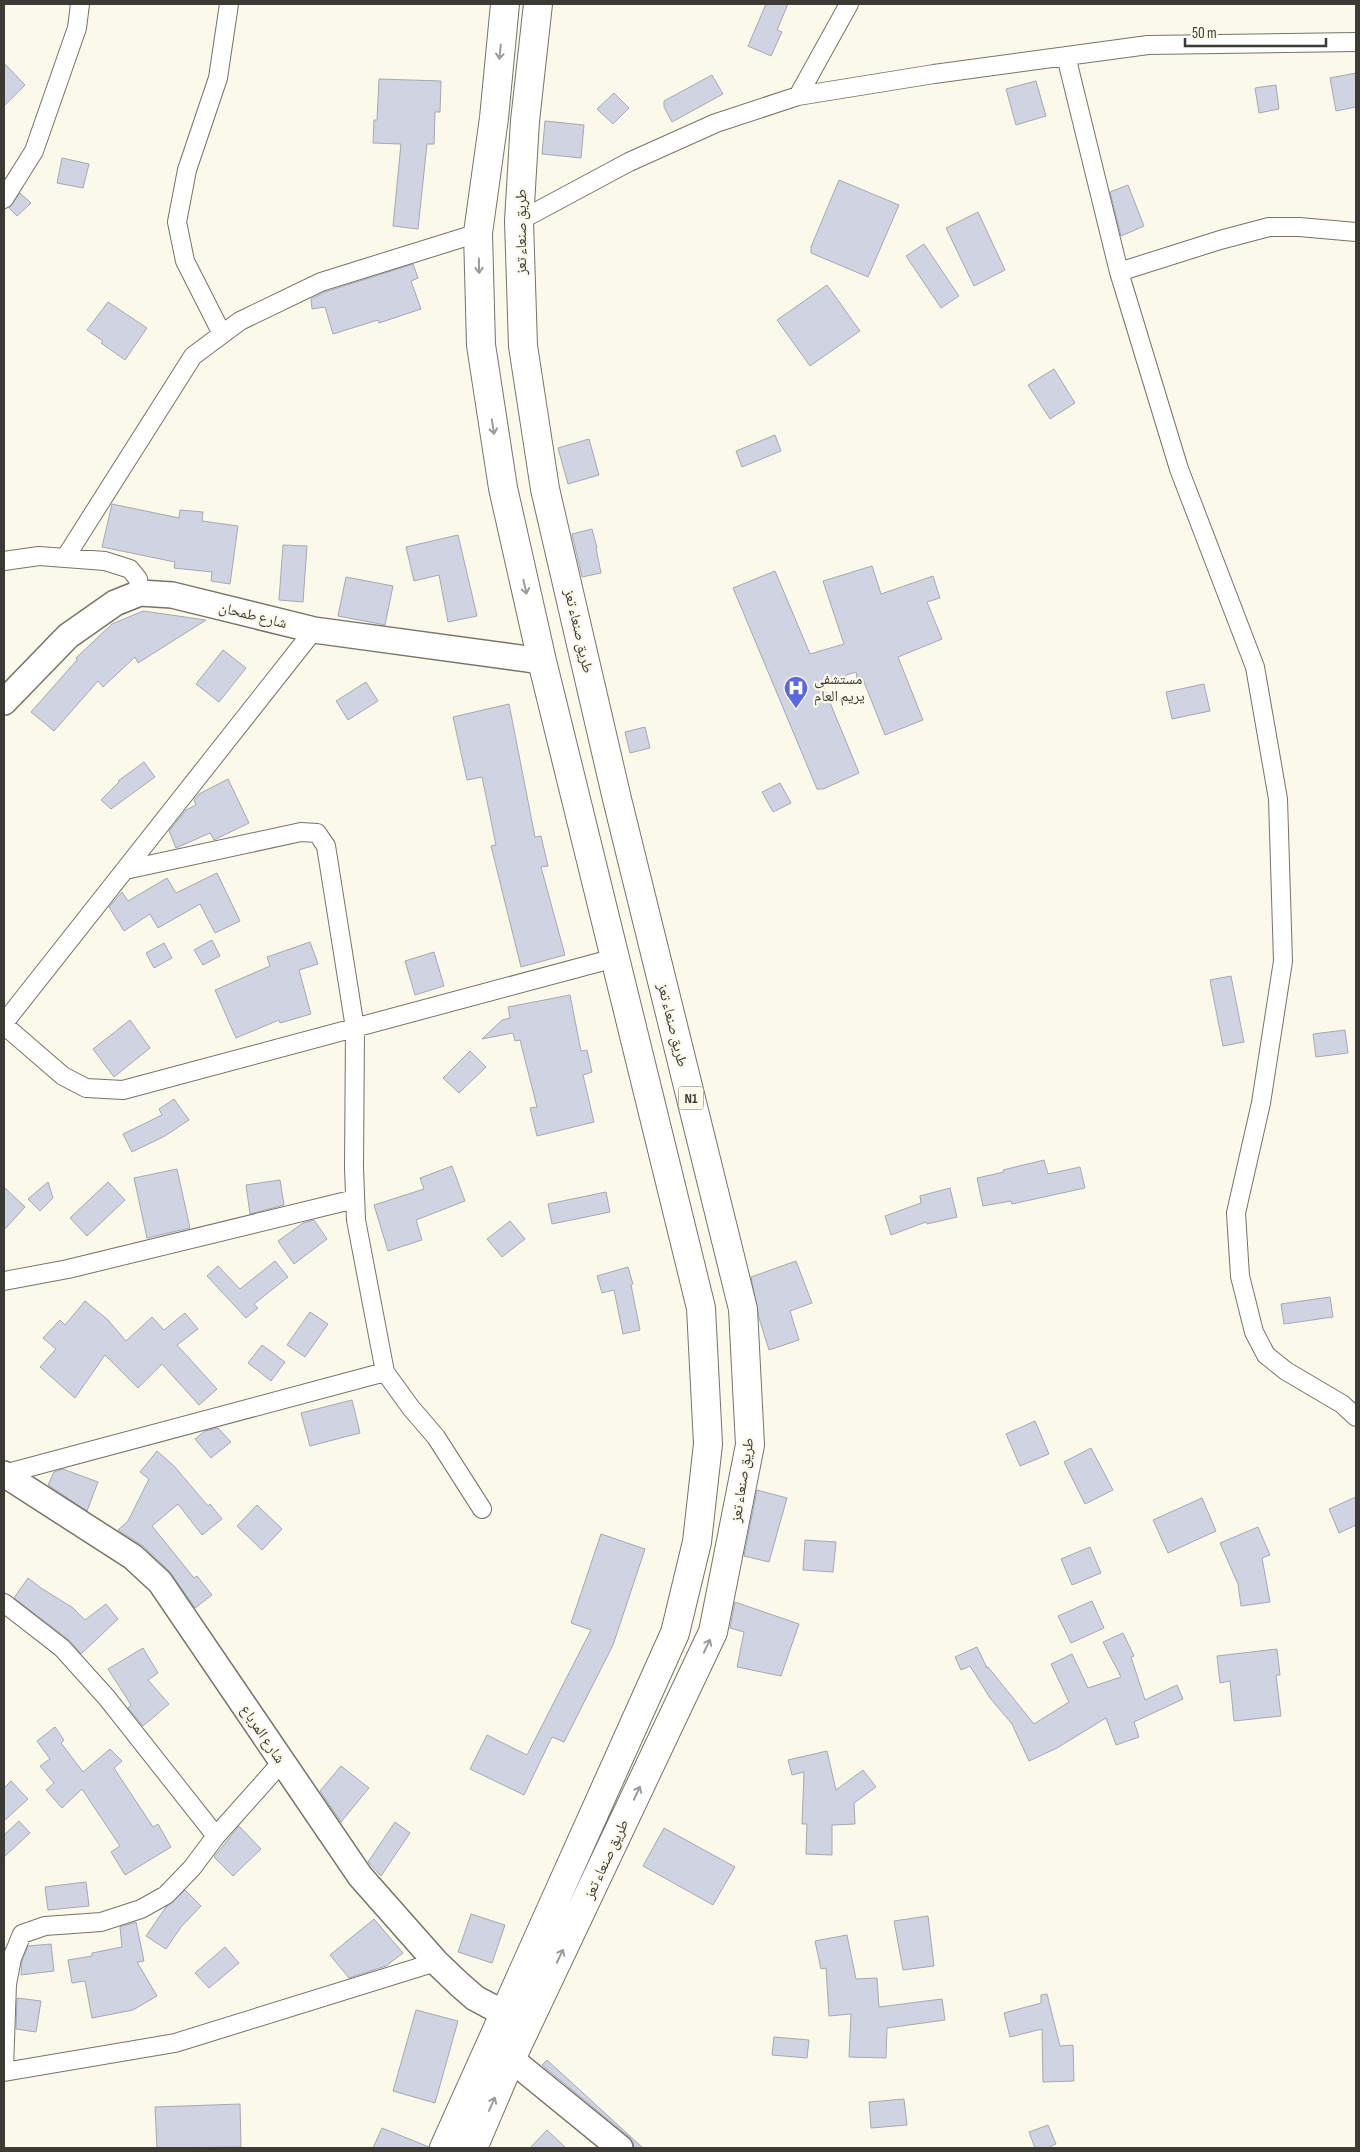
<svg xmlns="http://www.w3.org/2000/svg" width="1360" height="2152" font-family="'Sofia Sans Condensed','Noto Naskh Arabic',sans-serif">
<rect width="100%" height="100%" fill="#fbf9ea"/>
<!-- building -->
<path fill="#d0d3e1" stroke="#a5a8b5" d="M766,4h22l-11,26 5,2 -11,24 -23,-10z
M4,63l21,22 -21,21z
M1356,73v34l-20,4 -6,-33z
M712,75l11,19 -51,28 -8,-15v-6z
M379,79l62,2 -1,31h-5l-1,32h-7l-9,85 -25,-3 8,-82 -28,-1 1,-23h3z
M1036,81l10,35 -30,9 -10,-36z
M1276,85l3,24 -20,4 -4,-25z
M614,93l15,15 -16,16 -16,-15z
M545,121l39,4 -3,33 -39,-4z
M62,158l27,6 -6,24 -26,-5z
M839,180l60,25 -31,72 -57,-24v-6z
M1128,185l16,41 -23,10 -11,-44z
M20,193l11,10 -14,13 -8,-8z
M978,212l27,58 -31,16 -28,-58z
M924,244l35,52 -18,12 -35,-52z
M413,264l5,14 -7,3 10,28 -42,14 -1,-3 -45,14 -8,-27 -13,2 -1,-10 14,-7z
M827,285l33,46 -50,35 -33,-46z
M108,302l39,26 -22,32 -24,-17 2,-2 -16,-11z
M1054,369l21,34 -25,16 -22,-34z
M775,435l6,16 -39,16 -6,-16z
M589,439l10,36 -31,9 -10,-36z
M112,504l67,14 1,-8 23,2 -1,9 36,5 -8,58 -19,-3 1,-9 -38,-4 1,-6 -73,-15z
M592,529l5,19h-1l5,25 -19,4 -10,-43z
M458,535l19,81 -29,6 -9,-47 -25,6 -8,-34z
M283,545l24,1 -4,56 -24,-2z
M872,566l9,28 52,-18 7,22 -13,4 15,37 -44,18 25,63 -38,15 -23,-58 -5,1 -1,-6 -34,11 37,90 -36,16h-6l-84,-201 42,-17 35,83 34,-10 -21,-63z
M346,577l47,9 -8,39 -47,-9z
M143,611l63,9 -68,43 -3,-6 -32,30 -5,-6 -44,50 -23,-19 46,-52 -1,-2 36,-34z
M223,650l23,18 -27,34 -23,-18z
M366,682l12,19 -30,19 -12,-19z
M1204,684l6,27 -38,8 -6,-27z
M509,704l26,133 6,-1 7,30 -7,1 24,88 -44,12 -30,-121 5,-1 -14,-68 -15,3 -14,-63z
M645,727l5,21 -20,5 -5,-21z
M144,762l11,15 -44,32 -10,-9 18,-18 -1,-1z
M228,779l21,44 -33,16 -2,1 -4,-7 -34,15 -7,-17 17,-21 10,-5 -2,-5 5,-6z
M780,783l11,20 -18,9 -11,-20z
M217,873l23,48 -25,12 -15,-29 -42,24 -8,-14 -26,17 -15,-24 13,-15 6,9 39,-23 9,15z
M212,940l8,16 -17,9 -9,-15z
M310,942l8,22 -19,6 12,44 -31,9 -1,-3 -43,18 -21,-48 55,-24 -3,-9z
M164,943l8,15 -18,10 -8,-15z
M434,952l10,34 -29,9 -10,-34z
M1231,976l13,66 -21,4 -13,-66z
M570,995l11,56 6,-1 5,22 -9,3 11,47 -57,14 -7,-28 7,-1 -17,-67 -5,1 -2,-8 -31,6 20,-19 8,-2 -2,-11z
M130,1020l20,28 -36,29 -21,-28z
M1345,1030l3,23 -32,4 -3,-23z
M470,1051l16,16 -27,26 -16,-15z
M174,1099l15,21 -24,16 -33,16 -9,-18 39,-19 -3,-6z
M1044,1160l4,14 32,-7 5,21 -73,16 -1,-3 -28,5 -6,-28 27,-6 -1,-2z
M452,1166l13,35 -49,19 6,20 -34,11 -14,-46 50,-16 -4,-11z
M177,1169l13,59 -43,10 -13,-60z
M280,1180l4,25 -34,9 -4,-29z
M48,1182l5,16 -13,13 -12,-12z
M108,1182l17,18 -38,36 -17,-18z
M4,1187l21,20 -21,23z
M950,1188l7,29 -30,7 -1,-2 -35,13 -6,-19 36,-13 -1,-7z
M606,1192l4,20 -58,12 -4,-20z
M314,1220l13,19 -33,25 -16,-23 25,-18z
M510,1221l15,18 -23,18 -15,-18z
M275,1261l13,16 -34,27 4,4 -12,10 -39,-42 11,-10 22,23z
M796,1261l16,42 -22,8 9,29 -30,10 -10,-32 -8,-41z
M628,1267l5,17 -2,1 9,45 -17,4 -9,-44 -12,3 -5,-17z
M1330,1297l3,20 -49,7 -3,-20z
M85,1301l23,19 18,21 26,-24 12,13 21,-17 13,16 -21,16 40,44 -18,16 -37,-41 -24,24 -33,-33 -30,43 -35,-31 16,-18 -13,-11 17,-18 5,5z
M310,1312l18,12 -23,33 -18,-12z
M262,1345l23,17 -14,19 -23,-18z
M352,1400l8,33 -50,13 -9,-33z
M1035,1421l14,33 -29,12 -14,-32z
M218,1428l13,14 -20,16 -16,-19 10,-8z
M1091,1448l22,42 -28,14 -21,-42z
M157,1451l17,15 34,40 2,-2 12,15 -20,16 -24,-31 -26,22 42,52 3,-2 15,19 -17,13 -25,-36 -27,-26 -25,-16 10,-9 21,-42 -9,-7z
M63,1469l35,13 -11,29 -39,-26 6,-13z
M757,1490l30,8 -18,64 -25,-6z
M1356,1497v28l-17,8 -10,-24z
M1202,1498l14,33 -48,22 -15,-33z
M257,1505l25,24 -20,21 -25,-24z
M1258,1527l12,28 -8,3 8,44 -29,4 -3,-22 -18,-41z
M601,1534l44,15 -32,96 -49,97 -12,-5 -28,58 -54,-26 17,-34 40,20 64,-125 -20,-7z
M805,1540l31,2 -3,30 -30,-2z
M1090,1547l11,26 -29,12 -11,-26z
M28,1578l13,10 32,20 12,12 21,-16 12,15 -37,35 -12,-14 -55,-42z
M1092,1601l12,27 -33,15 -13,-27z
M735,1602l64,22 -18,52 -44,-9 7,-35 -14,-4z
M1123,1633l11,23 -3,1 14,43 32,-15 6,14 -49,23 5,15 -23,8 -10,-27 -49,30 -28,13 -17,-37 -22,-26 -20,-32 -9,4 -6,-13 22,-10 10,21 1,-1 46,57 35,-22 -18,-38 21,-10 16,34 33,-11 -18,-35z
M143,1648l15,25 -10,7 21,24 -26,22 -15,-18 3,-3 -23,-36z
M1277,1649l3,26h-4l5,41 -47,5 -4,-40 -10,2 -3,-27z
M55,1727l9,13 -3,3 22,29 27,-23 12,12 -8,7 39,59 5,-3 13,23 -46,28 -14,-23 9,-6 -38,-57 -20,19 -16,-18 8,-7 -14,-17 10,-7 -13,-18z
M827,1751l9,39 27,-20 13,17 -22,16 1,21 -23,1v30l-26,-1 1,-30h-5l2,-52 -12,3 -4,-15z
M341,1766l28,22 -28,34 -21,-31z
M11,1781l17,18 -24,22v-33z
M19,1821l11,12 -26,24v-22z
M395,1822l15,11 -29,43 -13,-14z
M239,1826l22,23 -28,27 -19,-19z
M664,1828l71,39 -22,38 -70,-39z
M86,1882l3,24 -41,4 -3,-23z
M185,1890l16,16 -20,21 -15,22 -20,-13 20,-29z
M471,1914l34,11 -13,38 -34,-11z
M928,1916l6,50 -31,4 -9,-49z
M374,1919l29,34 -17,13 -37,12 -19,-23z
M136,1922l8,39 -7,1 20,34 -24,14 -41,8 -7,-37 -13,2 -4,-23 24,-4v-3l30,-6 -2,-20z
M847,1935l9,44 21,-1 2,29 63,-8 3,21 -58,8 -1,30 -37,-1 2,-43 -22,2 -3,-48 -5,1 -6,-28z
M51,1944l3,27 -33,4 1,-14 6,-15z
M225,1947l14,16 -30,25 -14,-15z
M1047,1994l13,52 13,-1 1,36 -31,1 -1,-53 -32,8 -6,-24 37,-10v-8z
M17,1998l24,3 -5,31 -20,-3z
M416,2010l42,11 -23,82 -42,-12z
M774,2037l35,3 -2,18 -35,-3z
M547,2060l96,88h-9l-1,-6 -4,-5 -87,-72z
M904,2099l3,26 -36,3 -2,-26z
M240,2104l1,43 -84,1 -2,-41z
M1048,2125l8,19 -9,4h-12l-6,-16z
M382,2128l47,19v1h-56z
M547,2130l19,18h-36z"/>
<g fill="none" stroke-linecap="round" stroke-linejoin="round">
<defs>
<path id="street" d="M1066,56l53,216 60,197 76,198 23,132 5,162 -22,142 -25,110 4,63 14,56 12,23 20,16 56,33 14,13
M798,96l51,-92
M4,199l30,-48 43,-123 3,-24
M519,221l110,-59 87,-39 82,-27 136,-22 214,-29 208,-3
M1119,272l101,-32 49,-13h30l57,5
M222,334l-37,-73 -8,-39 10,-52 31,-92 11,-74
M65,558l128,-202 47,-35 81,-39 157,-49
M4,561l35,-5 66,5 25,8 8,10 2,14
M125,870l176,-38 16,1 9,13 29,182 -1,140 2,52 29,152 26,36 25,29 46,72
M4,1023l310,-393
M4,1025l59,51 23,12 37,2 492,-132
M4,1281l64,-12 287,-70
M4,1474l381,-102
M4,1603l58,45 45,50 109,138
M4,2068l3,-84 5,-26 10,-24 23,-8 56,-4 40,-13 25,-14 26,-27 24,-32 66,-74
M4,2072l171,-29 261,-81"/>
<path id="secondary" d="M4,702l64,-66 47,-33 25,-10 32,2 142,35 228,31
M4,1474l129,83 27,25 200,294 76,86 23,22 16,14 30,16
M511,2059l109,89"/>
<path id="highway" d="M444,2148l231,-515 22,-91 11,-98 -7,-136 -159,-647 -39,-173 -22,-143 -3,-112 16,-115 11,-114
M473,2148l38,-89 202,-427 37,-187 -7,-136 -126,-510 -72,-310 -22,-143 -4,-125 6,-100 13,-117"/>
</defs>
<!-- street casing -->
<use href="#street" stroke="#767468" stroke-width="20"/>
<!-- secondary casing -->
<use href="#secondary" stroke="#767468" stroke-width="28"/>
<!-- highway casing -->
<use href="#highway" stroke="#767468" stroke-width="30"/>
<!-- street -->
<use href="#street" stroke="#fff" stroke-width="18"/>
<!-- secondary -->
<use href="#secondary" stroke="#fff" stroke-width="25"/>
<!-- highway -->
<use href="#highway" stroke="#fff" stroke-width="28"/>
</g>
<!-- one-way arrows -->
<defs><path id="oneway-shaft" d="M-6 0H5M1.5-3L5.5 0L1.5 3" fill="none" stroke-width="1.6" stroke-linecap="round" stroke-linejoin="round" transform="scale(1.25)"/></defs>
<g stroke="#9d9c9a">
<use href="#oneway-shaft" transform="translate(500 52) rotate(96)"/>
<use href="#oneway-shaft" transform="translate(479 266) rotate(89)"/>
<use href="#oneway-shaft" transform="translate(493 427) rotate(81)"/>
<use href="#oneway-shaft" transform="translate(525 587) rotate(77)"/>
<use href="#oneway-shaft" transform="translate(707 1646) rotate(-65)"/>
<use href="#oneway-shaft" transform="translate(637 1793) rotate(-65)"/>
<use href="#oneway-shaft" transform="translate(560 1956) rotate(-65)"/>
<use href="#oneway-shaft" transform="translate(492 2104) rotate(-66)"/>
</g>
<!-- icons -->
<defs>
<symbol id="hospital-pin" viewBox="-11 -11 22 30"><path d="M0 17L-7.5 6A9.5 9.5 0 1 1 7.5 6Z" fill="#5b68df" stroke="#fbf9ea"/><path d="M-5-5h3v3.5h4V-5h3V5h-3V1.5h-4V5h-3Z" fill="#fff"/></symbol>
</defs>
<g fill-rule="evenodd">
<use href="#hospital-pin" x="782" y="674" width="28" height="38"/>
</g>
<g text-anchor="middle" stroke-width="4.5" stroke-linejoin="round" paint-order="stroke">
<!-- shield labels -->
<rect fill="#fbf9ea" stroke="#75736b" stroke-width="1" x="678.5" y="1086.5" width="25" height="23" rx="4"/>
<g font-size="14" font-weight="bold" fill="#3b3a34">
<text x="691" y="1103">N1</text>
</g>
<!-- street labels -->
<g font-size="15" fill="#3b3a34" stroke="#fbf9ea">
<text transform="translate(521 232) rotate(-90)" y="5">طريق صنعاء تعز</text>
<text transform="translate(253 615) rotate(14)" y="5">شارع طمحان</text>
<text transform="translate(579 631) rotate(77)" y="5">طريق صنعاء تعز</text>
<text transform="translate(673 1025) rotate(76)" y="5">طريق صنعاء تعز</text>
<text transform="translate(742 1480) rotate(-81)" y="5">طريق صنعاء تعز</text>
<text transform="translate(263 1734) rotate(56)" y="5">شارع المرباع</text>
<text transform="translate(606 1859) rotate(-65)" y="5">طريق صنعاء تعز</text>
</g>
<!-- poi labels -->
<g font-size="15" fill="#3b3a34" stroke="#fbf9ea" text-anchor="start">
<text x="814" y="684">مستشفى<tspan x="814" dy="17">يريم العام</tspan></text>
</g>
</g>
<!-- border -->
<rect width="1360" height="2152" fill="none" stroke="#3b3a34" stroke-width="10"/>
<!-- scale -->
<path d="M1185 38v8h141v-8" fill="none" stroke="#3b3a34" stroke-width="2.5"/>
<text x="1192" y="38" font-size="15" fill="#3b3a34" stroke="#fbf9ea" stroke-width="4" paint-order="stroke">50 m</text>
</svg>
